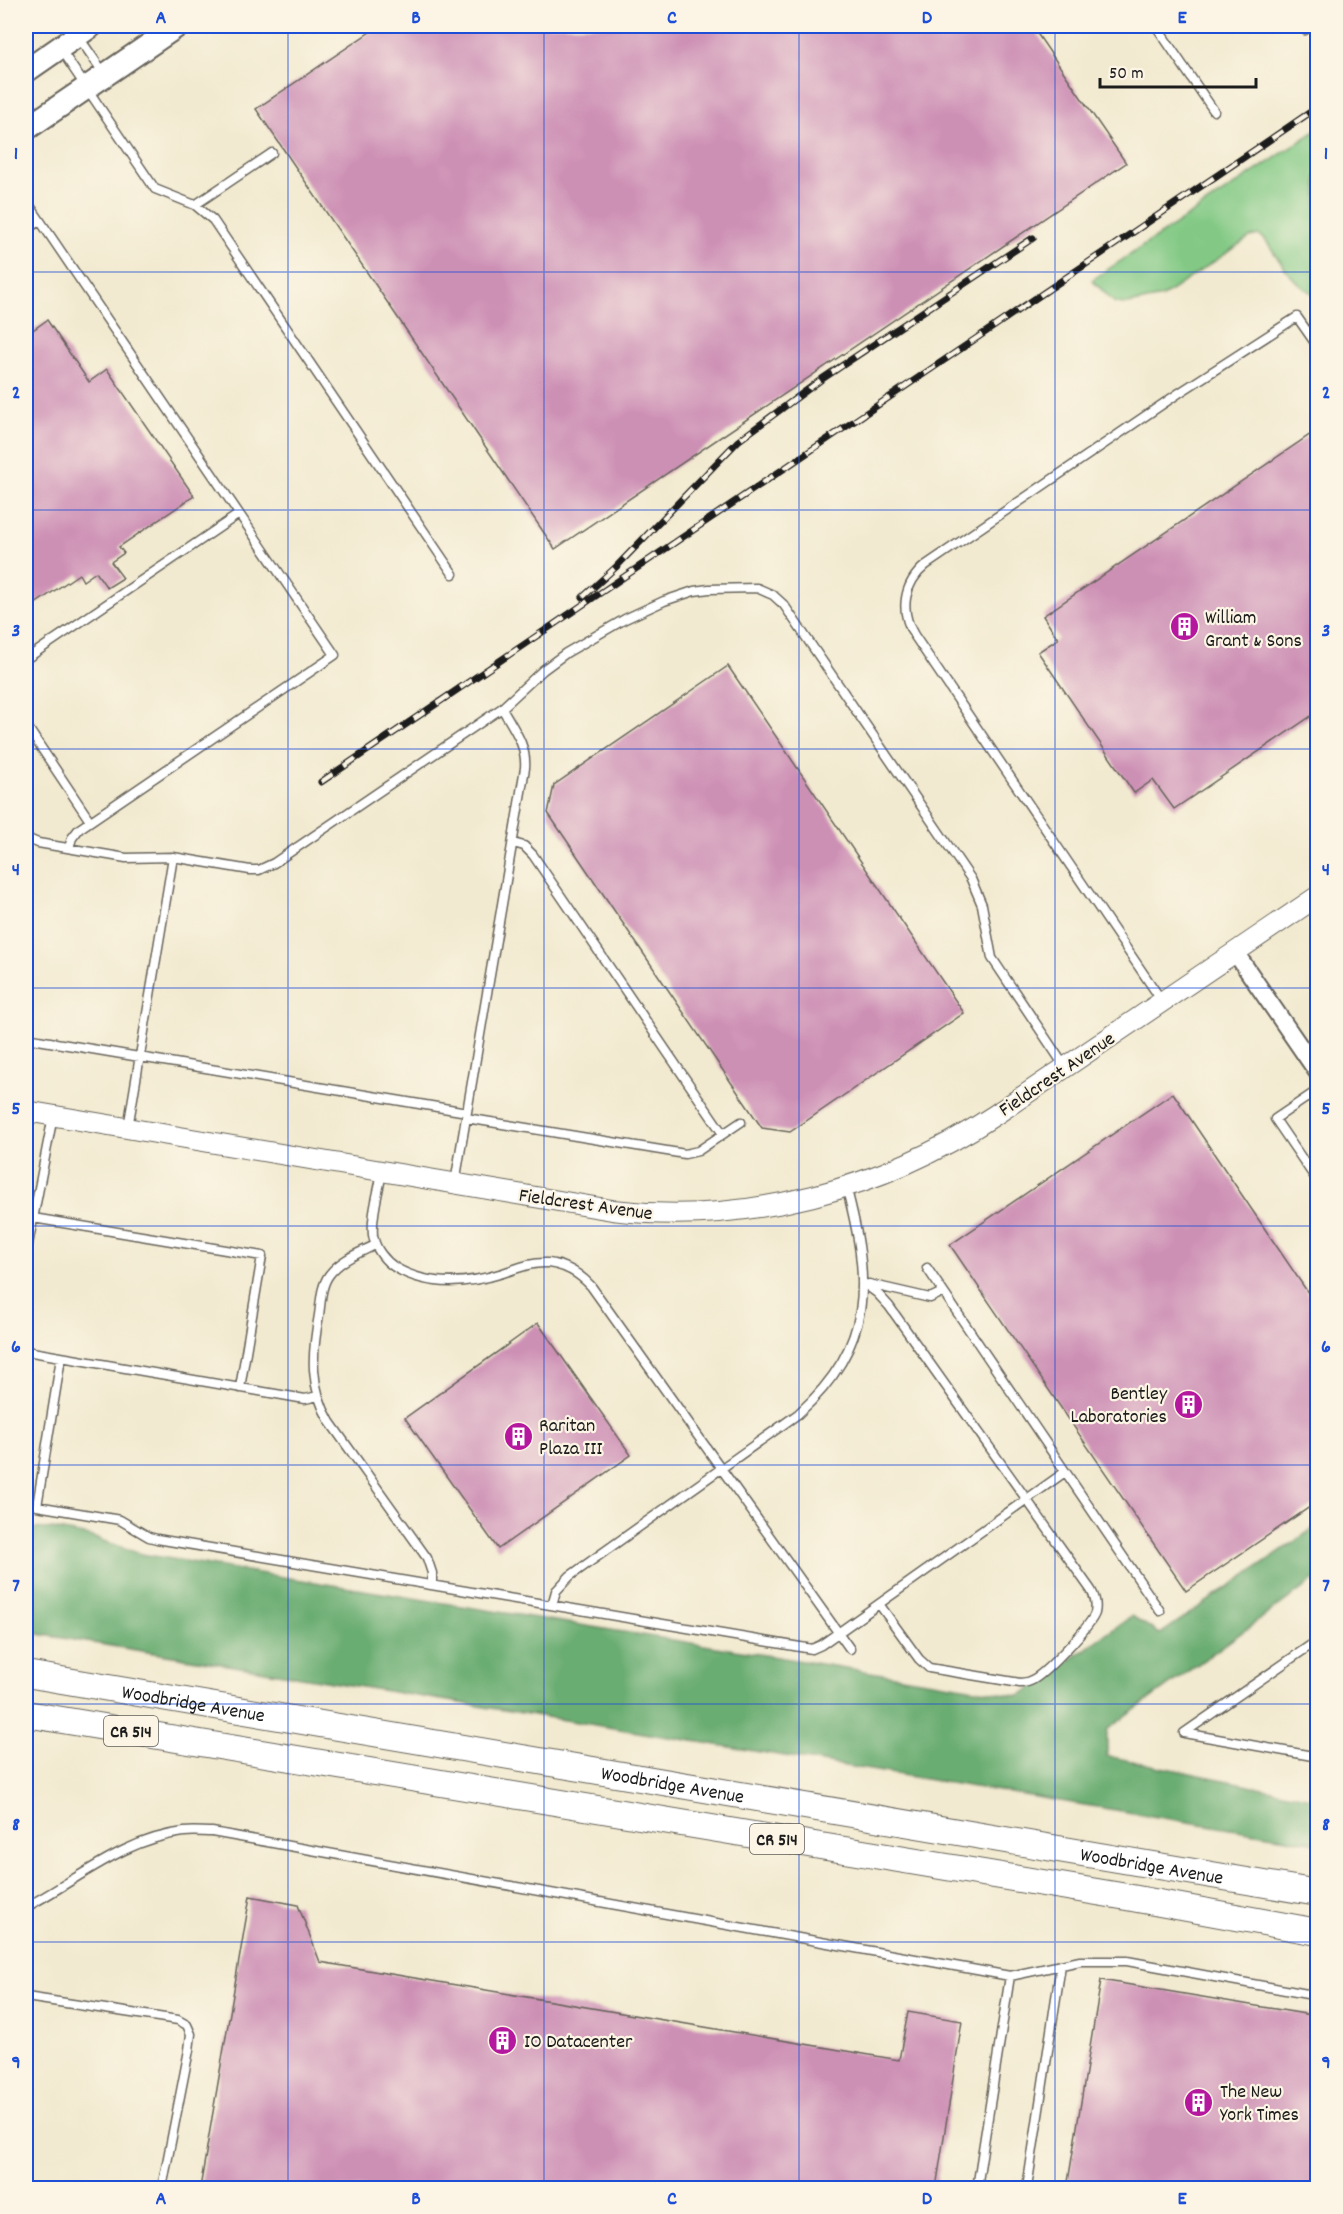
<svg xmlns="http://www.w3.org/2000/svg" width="1343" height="2214" font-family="Dekko,sans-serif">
<rect width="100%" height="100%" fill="#fcf5e5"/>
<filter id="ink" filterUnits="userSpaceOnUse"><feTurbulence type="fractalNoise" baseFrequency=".0167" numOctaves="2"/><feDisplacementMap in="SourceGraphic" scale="12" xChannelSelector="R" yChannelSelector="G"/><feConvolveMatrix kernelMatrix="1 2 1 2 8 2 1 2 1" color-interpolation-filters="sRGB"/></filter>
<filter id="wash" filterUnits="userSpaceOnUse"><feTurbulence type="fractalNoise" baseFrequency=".008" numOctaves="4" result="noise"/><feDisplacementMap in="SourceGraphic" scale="24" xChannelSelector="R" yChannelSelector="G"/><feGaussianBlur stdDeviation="1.35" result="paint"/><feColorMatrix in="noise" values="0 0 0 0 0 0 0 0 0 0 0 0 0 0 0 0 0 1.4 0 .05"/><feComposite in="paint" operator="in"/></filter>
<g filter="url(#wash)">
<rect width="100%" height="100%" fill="#f2ead0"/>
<!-- green -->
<path fill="#83c985" stroke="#507250" stroke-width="1.5" d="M1317,130v165c-24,-8 -39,-38 -53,-57l-5,-3 -9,2 -88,60 -34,7 -13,-1 -23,-23z"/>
<!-- forest -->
<path fill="#6aad72" stroke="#436447" stroke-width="1.5" d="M1317,1526v52l-210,152v26l210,43v44l-1291,-211v-104l27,1 36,7 52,18 878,142 113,-80 28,18z"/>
<g id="blocks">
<!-- building -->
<path fill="#cd90b5" d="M379,26h653l94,137 -571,386 -299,-440z
M47,320l42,62 18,-13 87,127 -75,51 5,6 -13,9 12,16 -16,10 -11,-16 -13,9 -4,-7 -53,36v-275z
M1317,430v282l-143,97 -21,-29 -19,13 -96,-141 20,-13 -15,-23z
M728,666l236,347 -174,119 -28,-4 -214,-315 6,-28z
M1173,1093l144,213v196l-131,89 -236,-346z
M538,1323l93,132 -133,94 -93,-131z
M250,1896l48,9 22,57 579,98 9,-48 54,9 -26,167h-736z
M1101,1980l216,36v172h-250z"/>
</g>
</g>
<g filter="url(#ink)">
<use href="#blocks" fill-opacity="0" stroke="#67645b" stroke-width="1.5"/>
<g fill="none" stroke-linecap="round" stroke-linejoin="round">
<defs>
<path id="service" d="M71,26l34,49
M1156,26l58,85
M1302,26l3,4 7,-4
M61,50l94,139 40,16 18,15 240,354
M26,200l309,455 -256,174 -7,9 -3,10
M195,205l77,-52
M26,230l13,-9
M26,659l213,-145
M26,725l64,96
M26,838l12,5 88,15 47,-1 77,13h9l15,-7 228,-155 41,-38 23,-17 59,-34 39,-18 30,-10 15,-2 48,-1 16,7 11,10 187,274 11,26 10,53 73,109
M513,843l11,3 9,9 190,279
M1317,998l1,2
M1162,1001l-248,-366c-15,-25 -10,-52 12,-70l253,-172 118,-76 21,30
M26,1038l441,74
M1318,1090l-43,29 43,63
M466,1118l219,36 13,-3 43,-29
M128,1128l45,-271
M382,1172c-3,19 -11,43 -9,63 2,14 12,26 23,33 33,19 72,16 107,5 15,-5 29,-11 45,-10 18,2 31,10 43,23l259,363
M455,1183l70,-415c2,-23 -12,-40 -23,-60
M33,1218l229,38 -22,132
M375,1245c-16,8 -35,15 -46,30 -8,11 -8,26 -10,40 -7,38 -10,72 11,107l97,136 5,15v12
M26,1255l27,-139
M927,1268l233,343
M862,1282l15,11 12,13 202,284c4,7 6,14 4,23 -4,13 -49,59 -61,66 -5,3 -9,4 -14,4l-91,-15 -10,-9 -40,-55
M869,1284l61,14 13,-6
M26,1351l279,48 13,-3
M61,1358l-24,148 83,14 29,17 8,2 649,109 6,1 9,-4 244,-173
M552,1605l4,-14 14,-15 228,-162c77,-70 73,-133 48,-228
M1318,1640l-134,93 134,24
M26,1907c52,-27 97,-68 158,-75 9,-1 19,0 28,0l798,144 -33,212
M1010,1976l70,-15h47l191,35
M26,1997l152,23 9,5 4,9 -2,16 -27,138
M1027,2188l34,-223"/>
<path id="minor" d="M1235,952l83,121"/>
<path id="tertiary" d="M26,1111l586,99c135,16 271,-21 383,-95l323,-219"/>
<path id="secondary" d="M26,71l65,-45
M26,129l151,-103"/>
<g id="primary">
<path id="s1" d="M26,1674l1292,219"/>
<path d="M26,1714l1095,182 197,36"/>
</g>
</defs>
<!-- service casing -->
<use href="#service" stroke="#67645b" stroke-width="11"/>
<!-- minor casing -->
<use href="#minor" stroke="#67645b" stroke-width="20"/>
<!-- tertiary casing -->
<use href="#tertiary" stroke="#67645b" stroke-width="22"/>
<!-- secondary casing -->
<use href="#secondary" stroke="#67645b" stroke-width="26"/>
<!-- primary casing -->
<use href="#primary" stroke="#67645b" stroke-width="28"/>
<!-- service -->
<use href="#service" stroke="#fff" stroke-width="8"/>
<!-- minor -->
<use href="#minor" stroke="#fff" stroke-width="16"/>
<!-- tertiary -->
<use href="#tertiary" stroke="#fff" stroke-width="20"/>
<!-- secondary -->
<use href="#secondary" stroke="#fff" stroke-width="22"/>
<!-- primary -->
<use href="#primary" stroke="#fff" stroke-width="26"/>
<defs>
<path id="rail" d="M583,597l33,-30 122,-126 84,-62 211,-141
M321,782l997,-675"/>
</defs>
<!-- rail casing -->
<use href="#rail" stroke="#1c1c1c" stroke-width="7"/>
<!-- rail -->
<use href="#rail" stroke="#fcf5e5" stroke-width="4.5" stroke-dasharray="14" stroke-linecap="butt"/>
</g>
</g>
<!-- grid -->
<path fill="none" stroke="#1d4ed8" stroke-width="1.5" stroke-opacity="0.55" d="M288,26v2162M544,26v2162M799,26v2162M1055,26v2162M26,272h1292M26,510h1292M26,749h1292M26,988h1292M26,1226h1292M26,1465h1292M26,1704h1292M26,1942h1292"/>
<!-- icons -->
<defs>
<symbol id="building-disc" viewBox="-11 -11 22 22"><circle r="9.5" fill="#b5179e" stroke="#fcf5e5"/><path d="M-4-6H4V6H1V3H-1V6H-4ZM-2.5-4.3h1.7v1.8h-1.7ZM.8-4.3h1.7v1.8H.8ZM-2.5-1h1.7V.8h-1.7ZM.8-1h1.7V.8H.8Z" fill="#fff"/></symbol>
</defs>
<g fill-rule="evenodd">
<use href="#building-disc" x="1168" y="610" width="33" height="33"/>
<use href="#building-disc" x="1172" y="1388" width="33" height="33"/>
<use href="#building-disc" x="502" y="1420" width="33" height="33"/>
<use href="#building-disc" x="486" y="2024" width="33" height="33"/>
<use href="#building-disc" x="1182" y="2086" width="33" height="33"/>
</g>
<g text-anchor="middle" stroke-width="4.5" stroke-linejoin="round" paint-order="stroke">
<!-- shield labels -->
<g fill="#fcf5e5" stroke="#5f5d58" stroke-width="1.5">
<rect x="104" y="1716" width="54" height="30" rx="4.5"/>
<rect x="750" y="1824" width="54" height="30" rx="4.5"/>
</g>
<g font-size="18" font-weight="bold" fill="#1c1c1c">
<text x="131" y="1737">CR 514</text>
<text x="777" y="1845">CR 514</text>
</g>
<!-- poi labels -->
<g font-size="20" fill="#1c1c1c" stroke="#fcf5e5" text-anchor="start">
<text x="1205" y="623">William<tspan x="1205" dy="23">Grant &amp; Sons</tspan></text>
<text x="1167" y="1399" text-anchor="end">Bentley<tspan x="1167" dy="23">Laboratories</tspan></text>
<text x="539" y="1431">Raritan<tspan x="539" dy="23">Plaza III</tspan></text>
<text x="524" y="2047">IO Datacenter</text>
<text x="1220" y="2097">The New<tspan x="1220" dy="23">York Times</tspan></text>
</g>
<!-- street labels -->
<g font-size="20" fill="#1c1c1c" stroke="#fcf5e5">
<text transform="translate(1056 1073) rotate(-34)" y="7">Fieldcrest Avenue</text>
<text transform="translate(586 1203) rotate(8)" y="7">Fieldcrest Avenue</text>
<text dy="7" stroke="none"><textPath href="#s1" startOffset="170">Woodbridge Avenue</textPath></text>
<text dy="7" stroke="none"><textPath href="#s1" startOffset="656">Woodbridge Avenue</textPath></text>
<text dy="7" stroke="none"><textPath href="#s1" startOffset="1142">Woodbridge Avenue</textPath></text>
</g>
</g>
<!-- margin -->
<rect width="1343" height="2214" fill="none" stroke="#fcf5e5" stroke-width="66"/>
<!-- scale -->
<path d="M1100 78v9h156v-9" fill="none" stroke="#1c1c1c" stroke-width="3"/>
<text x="1109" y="78" font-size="18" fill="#1c1c1c" stroke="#fcf5e5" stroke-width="4.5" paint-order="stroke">50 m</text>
<rect x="33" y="33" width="1277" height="2148" fill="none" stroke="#1d4ed8" stroke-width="2"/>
<g font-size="20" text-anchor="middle" font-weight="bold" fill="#1d4ed8">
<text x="161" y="23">A</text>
<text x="416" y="23">B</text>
<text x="672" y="23">C</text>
<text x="927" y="23">D</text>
<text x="1182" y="23">E</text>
<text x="16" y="159">1</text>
<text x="1326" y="159">1</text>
<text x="16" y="398">2</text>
<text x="1326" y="398">2</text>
<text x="16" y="636">3</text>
<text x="1326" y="636">3</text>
<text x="16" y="875">4</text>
<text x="1326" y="875">4</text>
<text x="16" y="1114">5</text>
<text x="1326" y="1114">5</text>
<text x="16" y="1352">6</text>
<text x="1326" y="1352">6</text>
<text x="16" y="1591">7</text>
<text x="1326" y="1591">7</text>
<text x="16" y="1830">8</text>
<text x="1326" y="1830">8</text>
<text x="16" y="2068">9</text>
<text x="1326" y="2068">9</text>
<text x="161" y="2204">A</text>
<text x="416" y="2204">B</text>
<text x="672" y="2204">C</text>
<text x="927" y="2204">D</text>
<text x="1182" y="2204">E</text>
</g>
</svg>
